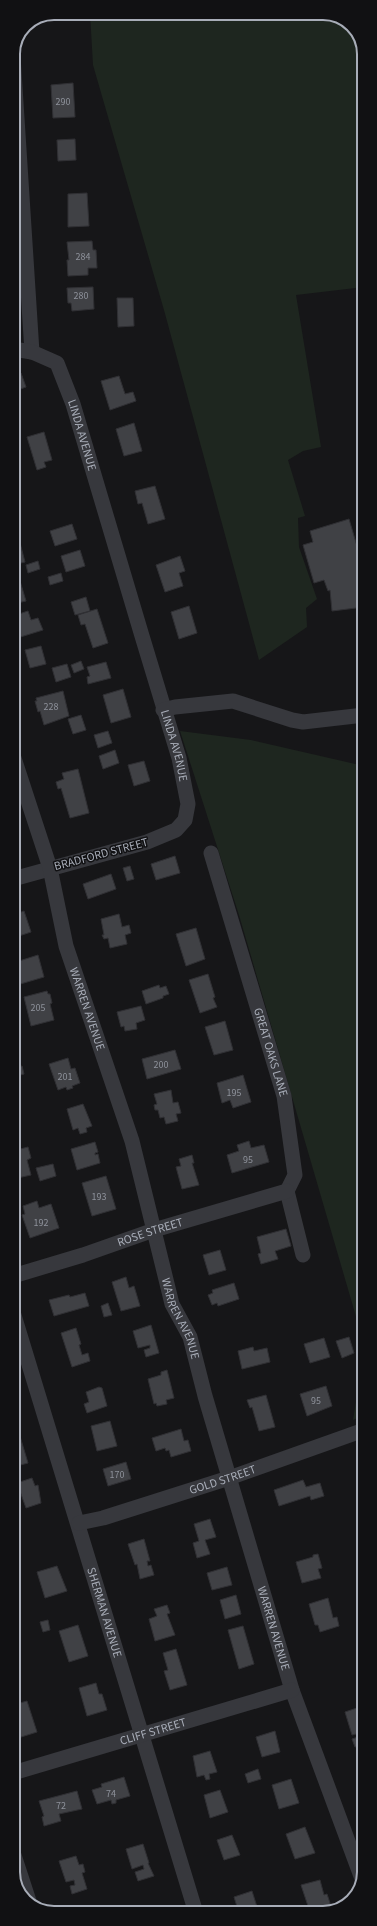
<svg xmlns="http://www.w3.org/2000/svg" width="377" height="1926" font-family="'Source Sans 3',sans-serif">
<rect width="100%" height="100%" fill="#161618"/>
<!-- green -->
<path fill="#1e261f" d="M90,13h238l24,12 12,23v50l-8,5 8,45v139l-68,8 25,152 -18,4 -15,9 17,56 -7,2 1,29 18,52 -11,9 1,19 -48,33 -95,-350 -71,-245z
M180,731l71,9 113,26v578l-125,-429z
M364,1353v62l-11,5z"/>
<!-- building -->
<path fill="#404145" stroke="#303034" d="M73,83l2,34 -22,1 -2,-33z
M75,139l1,21 -18,1 -1,-21z
M87,193l2,33 -21,1v-33z
M92,241l1,9h3l1,18h-9v7l-20,1 -1,-16h2l-2,-18z
M93,287l1,22 -22,2 -1,-8h-3l-1,-15z
M117,298h16l1,28 -16,1z
M21,373l5,14 -13,5v-17z
M119,376l6,18 8,-2 3,9 -26,9 -9,-29z
M134,423l8,28 -18,5 -8,-27z
M44,432l8,28 -8,2 2,5 -9,3 -10,-33z
M155,486l10,33 -17,5 -6,-21 -4,1 -3,-13z
M349,519l15,51v37l-32,4 -2,-21 -2,1 -4,-11 -10,3 -11,-38 10,-3 -3,-11z
M72,524l5,15 -22,7 -5,-15z
M20,543l5,19 -12,3v-20z
M80,550l5,16 -19,6 -5,-16z
M180,556l5,15 -6,2 4,13 -18,6 -9,-27z
M38,561l2,8 -12,4 -2,-8z
M61,573l2,8 -13,4 -2,-8z
M20,581l6,20 -13,3v-21z
M86,597l4,14 -15,4 -4,-13z
M189,606l8,27 -18,6 -8,-27z
M97,609l11,34 -15,5 -8,-24 -4,1 -3,-10z
M28,611l3,9 7,-2 5,12 -29,9 -1,-23z
M41,646l5,18 -16,4 -5,-18z
M81,661l3,8 -10,4 -3,-8z
M106,662l5,16 -23,6 -1,-7 3,-1 -3,-9z
M67,664l4,13 -15,5 -4,-14z
M123,689l8,28 -20,6 -8,-28z
M63,691l6,25 -25,9 -4,-14 -2,1 -3,-11h2l-1,-3z
M81,715l5,15 -13,4 -5,-15z
M108,731l4,12 -14,5 -4,-13z
M115,750l4,13 -16,6 -4,-13z
M144,761l6,20 -16,5 -6,-21z
M78,769l11,44 -19,5 -9,-30 -3,1 -2,-7 8,-3 -2,-6z
M175,856l5,17 -24,7 -5,-16z
M130,866l4,13 -7,2 -4,-13z
M111,874l5,15 -28,10 -5,-15z
M24,911l7,21 -18,6v-23z
M119,914l3,13 7,-2 2,8 -6,2 2,9 -17,4 -2,-10 -4,1 -2,-4h2l-3,-16z
M196,928l9,31 -19,7 -10,-32z
M38,955l6,22 -27,8 -4,-22z
M208,974l7,23 -2,1 4,9 -17,6 -11,-33z
M159,985l1,3 6,-2 3,8 -6,2v2l-17,6 -4,-13z
M47,991l1,3h2l2,9 -2,1 4,16 -23,6 -7,-29z
M141,1006l4,14 -9,3 1,6 -12,2 -1,-5 -3,1 -4,-15z
M225,1021l8,29 -19,5 -9,-28z
M175,1050l6,19 -34,10 -5,-20z
M68,1058l3,11 4,-1 5,15 -8,3 1,2 -6,2 -1,-3 -8,3 -9,-26z
M22,1066l2,8 -11,3v-9z
M243,1075l8,27 -18,6 -3,-8 -8,3 -5,-20z
M171,1090l2,13 5,-1 3,11 -5,1 2,7 -12,3 -2,-7 -4,1 -2,-8h-3l-1,-5 3,-1 -3,-10z
M83,1104l9,22 -6,2 1,4 -7,2 -2,-6 -5,2 -6,-21z
M249,1141l2,7 13,-3 5,17 -37,11 -5,-18 12,-4 -2,-6z
M95,1142l3,10 -3,1v2l3,-1 2,9 -23,7 -6,-21z
M28,1147l3,11 -4,2 4,15 -18,4v-28z
M192,1155l2,8h-2l7,22 -17,4 -6,-22 5,-1 -2,-7z
M53,1164l3,12 -16,5 -4,-13z
M106,1176l10,33 -24,7 -10,-33z
M37,1201l2,7 12,-4 8,24 -29,10 -8,-23 3,-1 -2,-8z
M286,1229l5,17 -16,5 3,8 -17,5 -3,-10 3,-1 -4,-16z
M220,1250l6,20 -17,5 -6,-20z
M126,1277l3,11 5,-2 6,20 -19,5 -9,-29z
M234,1283l5,16 -21,7 -1,-3 -5,2 -4,-10 5,-2 -1,-3z
M85,1293l4,13 -35,10 -5,-16 20,-5 1,2z
M108,1303l4,12 -8,2 -3,-11z
M151,1325l8,28 -13,4 -2,-7 6,-2v-3l-12,3 -5,-17z
M76,1328l5,16 -2,1 3,10 6,-2 2,8 -18,6 -11,-34z
M349,1337l5,16 -12,5 -6,-17z
M324,1338l6,19 -20,6 -6,-19z
M253,1347l1,4 13,-3 3,14 -28,7 -4,-18z
M167,1370l7,28 -8,2 1,4 -10,2 -1,-3 -2,1 -6,-25 13,-4v-3z
M326,1386l6,20 -25,10 -7,-22z
M99,1387l3,1 5,18 -20,7 -3,-9 5,-2 -3,-10z
M266,1395l9,32 -16,4 -7,-24 -2,1 -3,-8z
M110,1421l7,25 -20,5 -6,-25z
M181,1429l3,12 4,-1 3,11 -20,6 -2,-7 -3,1 -1,-3 -9,3 -4,-13z
M19,1433l9,30 -15,4v-32z
M126,1462l5,17 -23,7 -5,-17z
M32,1478l3,8 3,-1 3,18 -15,5 -9,-25z
M303,1480l3,7 14,-4 4,13 -13,4 -1,-4 -31,10 -5,-16z
M210,1519l6,18 -11,3 5,14 -13,4 -4,-15 6,-2 -5,-17z
M144,1539l6,22h-3l1,5 3,-1 3,10 -14,4 -3,-15 -2,1 -7,-21z
M318,1554l4,14 -4,1 3,9 -19,5 -6,-21 17,-5v-2z
M57,1566l10,25 -22,7 -8,-26z
M227,1567l5,18 -20,5 -5,-17z
M236,1595l5,19 -16,5 -5,-19z
M328,1598l5,20 4,-1 2,9 -19,6 -2,-7h-3l-6,-21z
M167,1605l3,8 -3,1 8,21 -20,6 -6,-22 8,-3 -3,-7z
M48,1620l2,10 -7,2 -3,-10z
M78,1625l10,31 -19,6 -10,-31z
M243,1626l11,38 -15,5 -11,-39z
M176,1649l11,36 -17,5 -6,-19 4,-1 -5,-17z
M96,1683l3,11h3l5,16 -20,6 -8,-28z
M27,1701l10,31 -19,6 -5,-16v-17z
M363,1706l1,39 -9,2 -3,-8 9,-3 -1,-3 -8,2 -7,-23z
M275,1731l5,21 -18,5 -6,-20z
M210,1751l7,21 -8,2 1,5 -4,1 -2,-5 -7,2 -4,-21z
M258,1769l3,10 -13,4 -3,-9z
M124,1777l6,19 -14,4v3l-4,1 -1,-4 -14,4 -5,-14 10,-3 -1,-3z
M291,1779l8,24 -20,6 -7,-24z
M220,1790l8,22 -18,6 -6,-23z
M77,1791l5,18 -23,5 2,7 -17,5 -2,-9 2,-1 -5,-15z
M305,1827l10,26 -20,6 -9,-25z
M232,1835l8,20 -16,5 -7,-20z
M143,1844l6,19h-1l6,13 -16,5 -3,-9 9,-3 -1,-4 -11,4 -6,-20z
M76,1856l3,9 4,-1 2,8 -3,1 5,16 -15,5 -2,-8 5,-1 -1,-5 -8,2 -7,-21z
M320,1880l4,15 3,-1 4,12 -21,6 -9,-27z
M252,1891l7,22h-20l-5,-16z"/>
<g fill="none" stroke-linecap="round" stroke-linejoin="round">
<!-- street -->
<g stroke="#37383d" stroke-width="15">
<path d="M13,56l19,296"/>
<path id="s1" d="M13,349l19,3 25,11 16,41 69,232 37,122 9,46 -3,16 -9,10 -29,12 -134,37"/>
<path d="M163,710l12,-3 58,-6 59,19 11,2 61,-7"/>
<path id="s2" d="M13,755l37,113 16,78 66,195 40,163 18,33 15,59 87,294 70,189"/>
<path id="s3" d="M211,853l73,243 11,79 -8,16 16,64"/>
<path id="s4" d="M13,1276l70,-21 71,-25 133,-39"/>
<path id="s5" d="M13,1312l183,601"/>
<path id="s6" d="M79,1523l24,-5 126,-40 135,-48"/>
<path id="s7" d="M13,1773l279,-83"/>
<path d="M13,1852l17,52"/>
</g>
</g>
<g text-anchor="middle" stroke-width="3" stroke-linejoin="round" paint-order="stroke">
<!-- number labels -->
<g font-size="10" fill="#8e929b">
<text x="63" y="105">290</text>
<text x="83" y="260">284</text>
<text x="81" y="299">280</text>
<text x="51" y="710">228</text>
<text x="38" y="1011">205</text>
<text x="161" y="1068">200</text>
<text x="65" y="1080">201</text>
<text x="234" y="1096">195</text>
<text x="248" y="1163">95</text>
<text x="99" y="1200">193</text>
<text x="41" y="1226">192</text>
<text x="316" y="1404">95</text>
<text x="117" y="1478">170</text>
<text x="111" y="1797">74</text>
<text x="61" y="1809">72</text>
</g>
<!-- street labels -->
<g font-size="12" fill="#a8adb8" stroke="#111113">
<text dy="4" stroke="none"><textPath href="#s1" startOffset="123">LINDA AVENUE</textPath></text>
<text dy="4" stroke="none"><textPath href="#s1" startOffset="447">LINDA AVENUE</textPath></text>
<text transform="translate(101 854) rotate(-15)" y="4">BRADFORD STREET</text>
<text dy="4" stroke="none"><textPath href="#s2" startOffset="265">WARREN AVENUE</textPath></text>
<text dy="4" stroke="none"><textPath href="#s3" startOffset="208">GREAT OAKS LANE</textPath></text>
<text dy="4" stroke="none"><textPath href="#s4" startOffset="144">ROSE STREET</textPath></text>
<text dy="4" stroke="none"><textPath href="#s2" startOffset="589">WARREN AVENUE</textPath></text>
<text dy="4" stroke="none"><textPath href="#s6" startOffset="150">GOLD STREET</textPath></text>
<text dy="4" stroke="none"><textPath href="#s5" startOffset="314">SHERMAN AVENUE</textPath></text>
<text dy="4" stroke="none"><textPath href="#s2" startOffset="913">WARREN AVENUE</textPath></text>
<text dy="4" stroke="none"><textPath href="#s7" startOffset="146">CLIFF STREET</textPath></text>
</g>
</g>
<!-- crop -->
<path d="M0 0H377V1926H0ZM54 20H323A34 34 0 0 1 357 54V1872A34 34 0 0 1 323 1906H54A34 34 0 0 1 20 1872V54A34 34 0 0 1 54 20Z" fill="#111113" fill-rule="evenodd"/>
<path fill="none" stroke="#a8adb8" stroke-width="2" d="M54 20H323A34 34 0 0 1 357 54V1872A34 34 0 0 1 323 1906H54A34 34 0 0 1 20 1872V54A34 34 0 0 1 54 20Z"/>
</svg>
